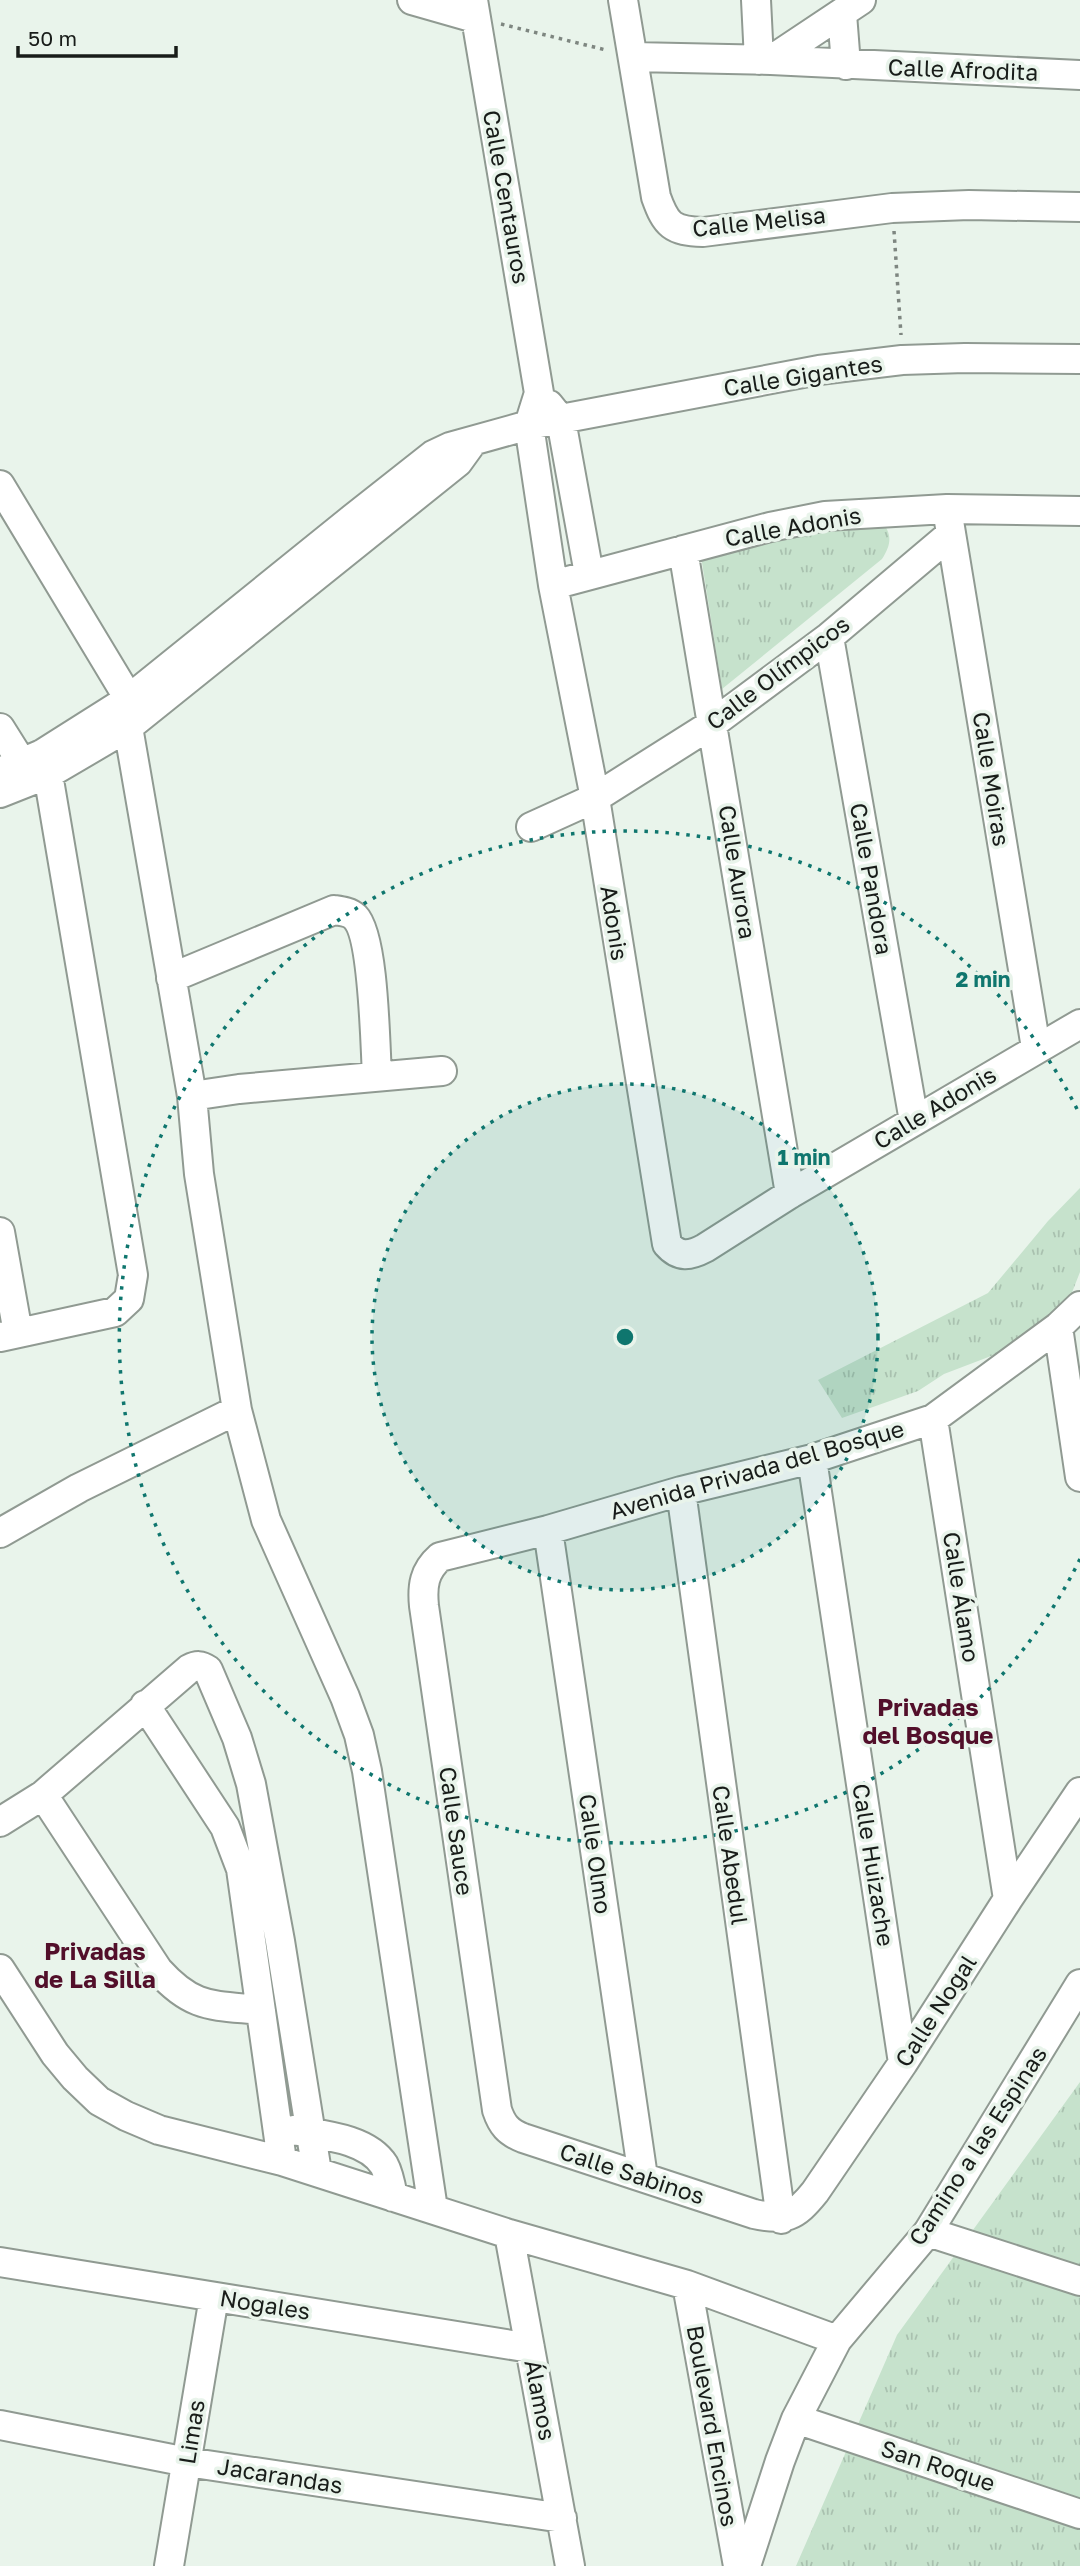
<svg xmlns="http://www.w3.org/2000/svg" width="1080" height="2566" font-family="'Golos Text',sans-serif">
<defs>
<pattern id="grass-tufts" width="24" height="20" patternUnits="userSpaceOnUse" patternTransform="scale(1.75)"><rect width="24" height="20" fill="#c6e2cc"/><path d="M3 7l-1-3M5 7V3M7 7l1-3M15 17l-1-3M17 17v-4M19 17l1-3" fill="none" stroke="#a9c1af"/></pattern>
</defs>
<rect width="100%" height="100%" fill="#e9f4eb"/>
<!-- grass -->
<path fill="url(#grass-tufts)" d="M881,521c12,13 10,24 1,38l-160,130 -22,-139z
M1080,1188v84l-23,59 -113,43 -26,17 -76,27 -24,-38 170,-87 60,-72z
M1080,2082v484h-284l101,-231z"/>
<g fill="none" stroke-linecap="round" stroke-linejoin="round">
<defs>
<path id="minor" d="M412,0l63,18
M473,0l66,393 -10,32 24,160 42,213 72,446c12,14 23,12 38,4l85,-54 290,-170
M623,0l33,197c10,28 16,34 47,35l189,-24 77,-3 111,2
M756,0l3,60
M842,14l4,51
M633,57l138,3 309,15
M771,60l90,-60
M549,405l12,15 28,154
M0,485l129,214 -1,28 64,369 7,78 38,236 29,110 79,177 14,38 8,36 66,438
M947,509l89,539
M683,550l107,644
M553,585l217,-58 55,-11 122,-7 133,2
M829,637l85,484
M0,728l22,35
M0,772l42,-18 87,-55 223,-180 81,-64 17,-8 79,-22 290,-55 83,-10 63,-2 115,1
M0,793l48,-19 80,-47 330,-265 13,-18
M531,827l64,-29 117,-74 117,-87 122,-103
M171,978l163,-68c7,1 16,2 21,7 19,19 20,127 22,158
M192,1096l47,-7 203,-18
M0,1232l18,101
M1080,1306l-22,21 -125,92 -121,40 -131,32 -133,39 -108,27c-16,14 -18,29 -16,49l73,504c5,15 11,22 26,28l231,76c31,7 41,3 61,-22l88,-129 105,-164 72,-107
M1058,1327l22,150
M0,1337l115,-25 14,-13 4,-24 -85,-501 -6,-20
M933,1419l75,480
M812,1459l91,604
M681,1491l100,728
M548,1530l95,647
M0,1533l79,-45 158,-78
M145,1705l80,122 16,42 41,292
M43,1795l115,175c35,39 54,35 103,40
M0,1822l43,-27 146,-126c8,-4 12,-4 19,1l29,68 14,46 29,157 37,231
M0,1969l55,85 20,24 24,23 27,15 33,14 123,31 227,73 178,51 150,55
M293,2130c28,5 74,8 91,35 5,9 7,21 9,32
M928,2232l152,49
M509,2234l61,332
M0,2262l530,86
M687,2285l51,281
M796,2419l284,95
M0,2425l187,37 375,56
M169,2566l45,-269
M746,2566l34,-105 16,-42 41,-79 91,-108 152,-248"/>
</defs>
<!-- minor casing -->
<use href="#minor" stroke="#909a92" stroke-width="32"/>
<!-- path -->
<path stroke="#7e8680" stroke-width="3.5" stroke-dasharray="3.5 5" stroke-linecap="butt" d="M501,24l105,26
M894,231l7,104"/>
<!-- minor -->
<use href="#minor" stroke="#fff" stroke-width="28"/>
</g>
<!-- distance rings -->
<circle cx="625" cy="1337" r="253" fill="#0f766e" fill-opacity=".12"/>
<g fill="none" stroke="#0f766e" stroke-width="3.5" stroke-dasharray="3.5 7">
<circle cx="625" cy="1337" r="253"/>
<path d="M1080 1559A506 506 0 1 1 1080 1115"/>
</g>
<g text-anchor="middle" stroke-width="7" stroke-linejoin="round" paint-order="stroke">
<!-- street labels -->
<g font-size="23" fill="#181c19" stroke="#e9f4eb">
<text transform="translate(963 70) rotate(2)" y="8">Calle Afrodita</text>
<text transform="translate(506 197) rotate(80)" y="8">Calle Centauros</text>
<text transform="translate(759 222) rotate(-6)" y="8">Calle Melisa</text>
<text transform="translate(803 376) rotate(-9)" y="8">Calle Gigantes</text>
<text transform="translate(793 527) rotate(-10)" y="8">Calle Adonis</text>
<text transform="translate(778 673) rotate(-37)" y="8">Calle Olímpicos</text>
<text transform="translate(991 779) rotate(81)" y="8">Calle Moiras</text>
<text transform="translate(737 872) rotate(81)" y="8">Calle Aurora</text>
<text transform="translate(871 879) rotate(80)" y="8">Calle Pandora</text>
<text transform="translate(614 923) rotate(81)" y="8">Adonis</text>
<text transform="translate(935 1108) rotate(-31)" y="8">Calle Adonis</text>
<text transform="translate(757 1470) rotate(-16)" y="8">Avenida Privada del Bosque</text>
<text transform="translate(961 1597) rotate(81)" y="8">Calle Álamo</text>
<text transform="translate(456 1831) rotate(82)" y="8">Calle Sauce</text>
<text transform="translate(595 1854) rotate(82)" y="8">Calle Olmo</text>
<text transform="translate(730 1855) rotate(82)" y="8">Calle Abedul</text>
<text transform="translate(873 1865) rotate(81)" y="8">Calle Huizache</text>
<text transform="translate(936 2011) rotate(-57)" y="8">Calle Nogal</text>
<text transform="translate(978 2146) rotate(-57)" y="8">Camino a las Espinas</text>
<text transform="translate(632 2174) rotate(18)" y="8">Calle Sabinos</text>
<text transform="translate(265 2305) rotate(9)" y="8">Nogales</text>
<text transform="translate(540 2400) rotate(79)" y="8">Álamos</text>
<text transform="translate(712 2426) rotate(80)" y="8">Boulevard Encinos</text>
<text transform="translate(192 2432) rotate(-81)" y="8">Limas</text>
<text transform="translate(938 2466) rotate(18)" y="8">San Roque</text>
<text transform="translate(280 2476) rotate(9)" y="8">Jacarandas</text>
</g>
<!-- neighbourhood labels -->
<g font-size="24" font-weight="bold" fill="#520f2a" stroke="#e9f4eb">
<text x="928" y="1716">Privadas<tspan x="928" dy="28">del Bosque</tspan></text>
<text x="95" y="1960">Privadas<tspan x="95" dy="28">de La Silla</tspan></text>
</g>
</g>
<circle cx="625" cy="1337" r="10" fill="#0f766e" stroke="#e9f4eb" stroke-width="3.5"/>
<g font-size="21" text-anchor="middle" font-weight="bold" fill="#0f766e" stroke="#e9f4eb" stroke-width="7" stroke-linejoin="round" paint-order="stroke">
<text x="983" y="987">2 min</text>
<text x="804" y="1165">1 min</text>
</g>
<!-- scale -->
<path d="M18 46v10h158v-10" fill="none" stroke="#181c19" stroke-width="3.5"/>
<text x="28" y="46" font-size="21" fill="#181c19" stroke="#e9f4eb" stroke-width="5" paint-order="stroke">50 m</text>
</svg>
